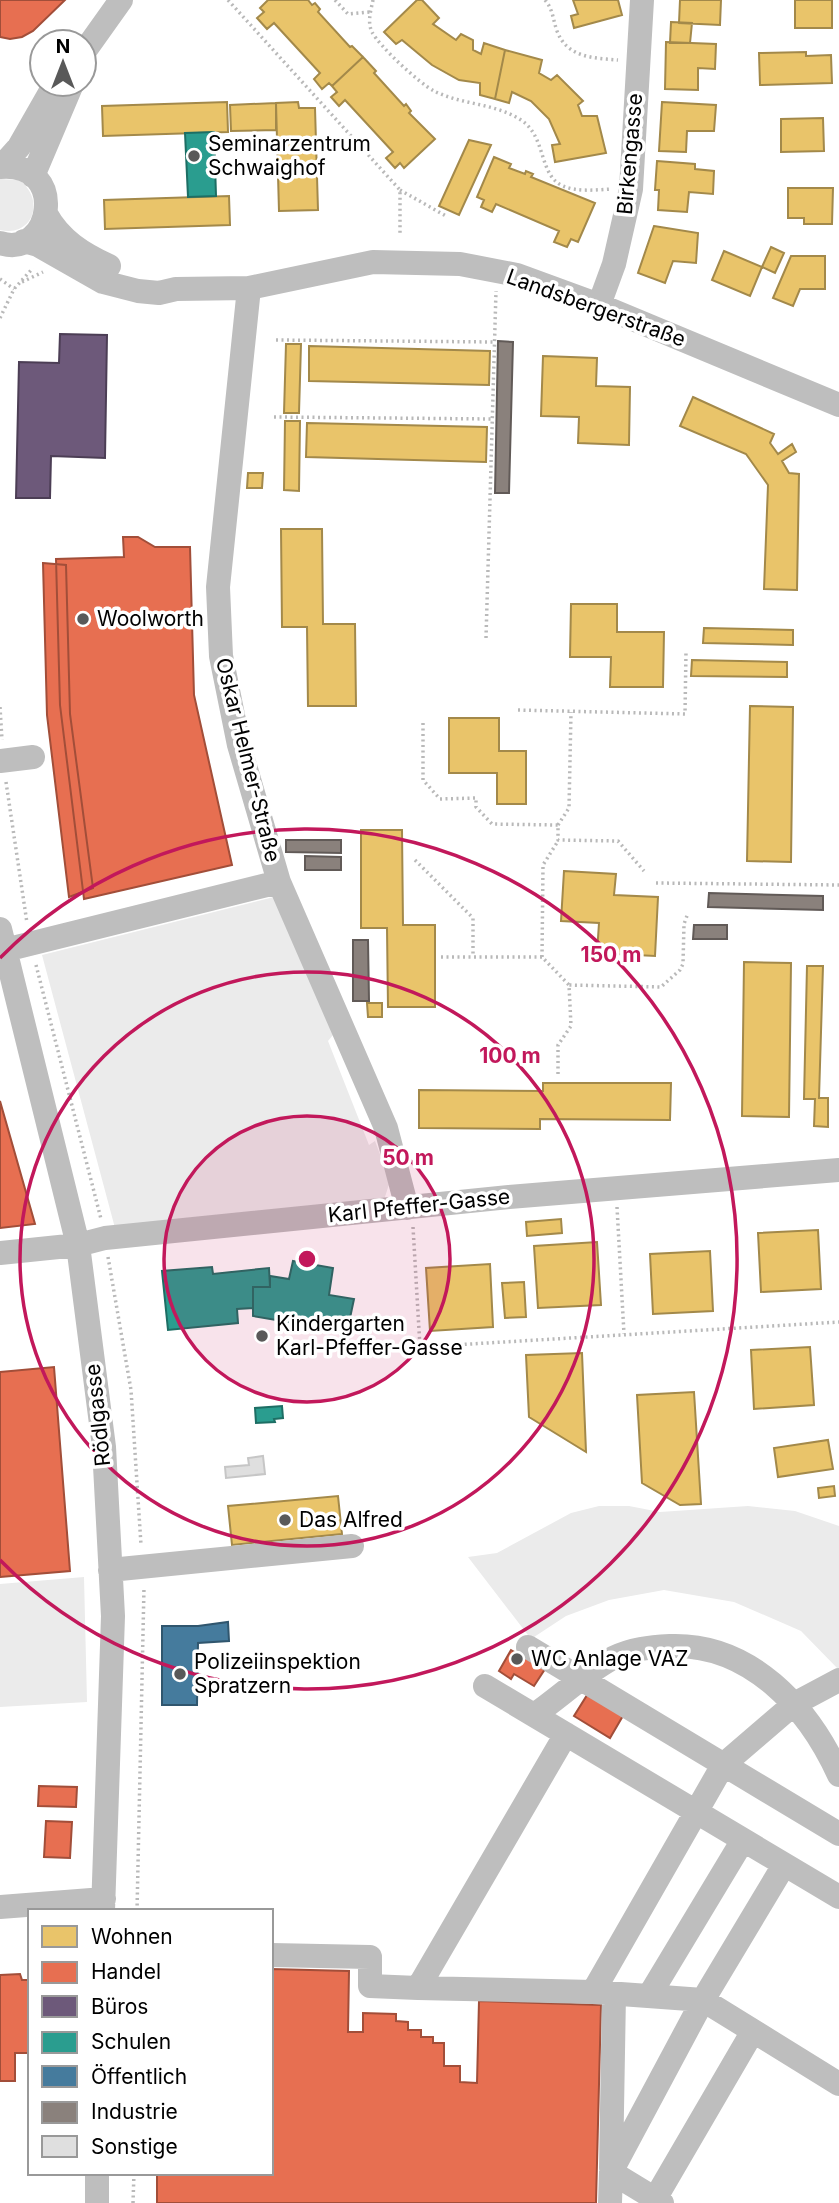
<svg xmlns="http://www.w3.org/2000/svg" width="839" height="2203" font-family="Inter,sans-serif">
<rect width="100%" height="100%" fill="#fff"/>
<!-- green -->
<path fill="#ebebeb" d="M0,179l19,1c27,19 14,58 -19,50z
M278,896l55,139 -5,6 41,104 6,-4 15,40 -6,19 -269,28 -73,-273z
M599,1506h30l31,6 88,-6 47,5 44,15v144l-38,-39 -67,-29 -70,-12 -55,10 -43,16 -35,23 -63,-82 29,-4 74,-40z
M84,1577l3,125 -87,5v-123z"/>
<!-- homes -->
<path fill="#e9c46a" stroke="#a3894a" stroke-width="2" d="M268,0h40l4,5 3,-2 5,6 -2,3 32,35 2,-1 11,11 -31,29 -3,-3 -7,6 -8,-10 6,-6 -46,-50 -7,6 -10,-11 7,-6 -4,-4z
M417,0h5l17,18 -6,6 23,16 5,-6 12,6v10l8,4 3,-11 21,7 -10,49 -15,-4v-12l-21,-3 -27,-15 -30,-25 -6,4 -12,-12z
M573,0h45l4,15 -48,13 -3,-12 7,-2z
M680,0h41l-1,25 -41,-2z
M795,0h37v28h-37z
M671,22l21,1 -2,20h-20z
M666,42l50,2 -1,25 -17,-1v22l-33,-1z
M505,50l37,10 -3,13 12,7 6,-5 26,26 -5,4 4,11h15l9,37 -51,9 -3,-17 8,-1 -11,-25 -18,-18 -19,-9 -3,11 -14,-4z
M806,52v4l25,-1 1,28 -72,2 -1,-32z
M363,57l13,14 -2,2 30,33 2,-2 5,7 -2,2 26,26 -31,29 -4,-5 -5,5 -9,-10 7,-6 -48,-52 -6,6 -8,-9 6,-5 -5,-6z
M227,102l1,30 -125,4 -1,-30z
M298,102l1,6h16l3,102 -39,1 -3,-108z
M662,102l54,3 -2,26h-27l-1,21 -27,-1z
M276,103v27l-45,1 -1,-26z
M823,118l1,33 -43,1v-33z
M469,140l22,5 -32,70 -20,-9z
M494,157l17,7 -2,4 16,6 1,-3 7,3 -2,3 64,26 -17,39 -7,-3 -4,8 -13,-5 5,-11 -63,-27 -4,8 -11,-5 3,-7 -7,-3z
M657,161l38,3v5l19,2 -1,23 -24,-2 -2,20 -29,-2 1,-20h-4z
M788,188h45l-1,36h-28v-6h-16z
M229,196l1,29 -125,4 -1,-29z
M654,226l44,7 -2,30 -23,-2 -8,22 -27,-10z
M771,247l13,6 -9,20 -13,-6z
M724,251l38,16 -12,29 -38,-16z
M791,256h34v33h-25l-7,17 -20,-8z
M286,344h15l-2,69h-15z
M309,346l181,5 -1,34 -180,-4z
M543,356l54,2 -1,28 34,1 -1,58 -51,-2 1,-26 -38,-1z
M693,397l81,37 -4,9 8,11 14,-10 4,8 -14,9 7,12 10,1 -2,116 -33,-1 4,-104 -22,-31 -66,-28z
M285,421h15l-1,70 -15,-1z
M307,423l180,4 -1,35 -180,-5z
M248,473h15l-1,15h-15z
M281,529h41l1,95h32l1,82h-48l-1,-79h-25z
M571,604h46v28h47l-1,55h-53l1,-30h-41z
M704,628l89,2v15l-90,-2z
M692,660l95,2v15l-96,-1z
M750,706l43,1 -2,155 -44,-1z
M449,718h50v33h27v53h-29v-31h-48z
M361,830h41l1,95h32v82h-47l-1,-79h-26z
M564,871l52,3 -2,21 44,2 -3,59 -58,-3 2,-30 -38,-2z
M744,962l47,1 -2,154 -47,-1z
M807,966h16l-4,132h9v29l-14,-1 1,-27h-11z
M367,1003h15v14h-14z
M543,1083h128l-1,37 -130,-1v10l-121,-1v-38l124,1z
M561,1219l1,14 -35,3 -1,-14z
M818,1230l3,59 -60,3 -3,-59z
M597,1242l4,63 -63,3 -4,-62z
M710,1251l3,60 -60,3 -3,-60z
M490,1264l3,63 -63,4 -4,-63z
M524,1282l2,35 -21,1 -3,-35z
M810,1347l4,58 -60,4 -3,-59z
M582,1353l4,99 -57,-35 -3,-62z
M694,1392l7,112 -21,1 -38,-22 -5,-88z
M828,1440l5,29 -55,8 -4,-29z
M834,1486l1,10 -16,2 -1,-10z
M338,1496l4,38 -110,11 -4,-39z"/>
<!-- shops -->
<path fill="#e76f51" stroke="#a24e39" stroke-width="2" d="M0,0h65l-32,31 -11,6 -12,2 -10,-2z
M123,537h15l17,10h35l4,148 38,170 -148,34 -24,-194 -4,-146 68,-2z
M43,563l23,2 4,149 23,174 -24,9 -22,-182z
M0,1101l35,123 -35,4z
M54,1367l16,204 -70,6v-205z
M511,1650l34,19 -11,17 -20,-12 -3,5 -12,-8z
M589,1692l35,22 -14,24 -36,-22z
M39,1786l38,1 -1,20 -38,-1z
M46,1821l26,1 -2,36 -26,-1z
M271,1969l78,2 -1,61h15v-19l33,1v7l12,1v8h13v7h12v6h11v23h16v16l17,1 2,-82 122,4 -5,198h-439v-30h114z
M20,1974l2,6h8v73h-15v28h-15v-106z"/>
<!-- offices -->
<path fill="#6d597a" stroke="#4c3e55" stroke-width="2" d="M60,334l47,1 -2,123 -54,-2 -1,42h-34l3,-136 40,1z"/>
<!-- schools -->
<path fill="#2a9d8f" stroke="#1d6e64" stroke-width="2" d="M214,132l2,64 -28,1 -3,-64z
M293,1261l40,7 -4,27 25,4 -7,33 -94,-16v-29h17v-11l19,3z
M212,1267l1,7 56,-6 1,19h-17v21l-16,1 1,14 -70,7 -6,-59z
M282,1406l1,12 -9,1 1,3 -19,1 -1,-15z"/>
<!-- public -->
<path fill="#457b9d" stroke="#30566e" stroke-width="2" d="M228,1622l1,19 -31,2 -1,62h-35v-79h36z"/>
<!-- industry -->
<path fill="#8a817c" stroke="#615a57" stroke-width="2" d="M498,341l15,1 -4,151h-14z
M286,840h55v13l-55,-1z
M305,856l36,1v13h-36z
M709,893l114,3v14l-115,-3z
M694,925h33v14h-34z
M353,940h15l1,61h-16z"/>
<!-- building -->
<path fill="#dfdfdf" stroke="#c6c6c6" stroke-width="2" d="M263,1456l2,18 -39,4 -1,-11 24,-2 -1,-7z"/>
<g fill="none" stroke-linecap="round" stroke-linejoin="round">
<!-- path -->
<path stroke="#b9b9b9" stroke-width="3.5" stroke-dasharray="2 3.5" stroke-linecap="butt" d="M228,0l172,190v46
M335,0l13,14 22,-2
M373,0c-2,10 -6,22 -1,32 7,14 47,51 62,59 28,14 61,12 87,29 26,17 17,55 42,66 14,6 33,4 48,3
M545,0c8,9 8,20 12,31 10,27 37,27 61,29
M400,190l46,26
M0,279l14,10
M22,282l21,-10
M0,318l14,-29 19,-21
M276,340l219,2
M274,417l219,2
M486,638l10,-347
M0,707l2,33
M518,710l167,4 1,-63
M423,723v57l17,19 36,-1v9l16,17 66,1v15l60,1 26,30
M6,782l21,141
M558,825l11,-17 2,-96
M415,860l58,58v39
M656,883l183,2
M441,957h101l27,28
M542,957l1,-92 15,-24
M36,965l65,254
M558,1074v-29l13,-19 -2,-41 92,2 19,-17 3,-6 1,-40 4,-11
M617,1207l7,127
M413,1227l7,120 419,-25
M108,1257l23,133 10,155
M137,1911l7,-324
M133,2203l1,-30"/>
<!-- minor -->
<path stroke="#bebebe" stroke-width="24" d="M84,52l37,-52
M2,166l17,-19 36,-63
M0,167c70,-6 52,93 0,76
M33,176l39,-92
M46,214c14,26 37,40 63,52
M24,241l14,4 65,37 35,9 21,2 17,-4 73,-1 124,-26 87,2 57,11 82,30 240,100
M249,288l-31,299 3,69 18,89 40,137 107,246 21,80
M599,305l15,-41 17,-75 11,-189
M0,761l33,-4
M0,929l78,316 26,202 9,169 -10,295
M5,950l274,-68
M0,1253l78,-8 27,-7 404,-41 330,-27
M110,1570l242,-24
M528,1647l311,187
M839,1680l-45,24 -71,61 -130,227 110,8 136,84
M485,1686l354,211
M534,1715c26,-18 51,-42 79,-57 18,-9 37,-11 57,-12 80,-3 138,61 169,129
M0,1907l104,-8
M271,1955l99,2v29l48,2 148,-254
M418,1988l175,4
M649,1996l94,-156
M611,2168l3,-174
M611,2172l92,-172 81,-135
M655,2199l98,-168
M97,2203v-30
M610,2203l1,-31 51,31"/>
</g>
<!-- distance rings -->
<circle cx="307" cy="1259" r="143" fill="#c2185b" fill-opacity=".12"/>
<g fill="none" stroke="#c2185b" stroke-width="3.5">
<circle cx="307" cy="1259" r="143"/>
<circle cx="307" cy="1259" r="287"/>
<path d="M0 958A430 430 0 1 1 0 1560"/>
</g>
<!-- markers -->
<g fill="#595959" stroke="#fff" stroke-width="2.5">
<circle cx="194" cy="156" r="7"/>
<circle cx="83" cy="619" r="7"/>
<circle cx="262" cy="1336" r="7"/>
<circle cx="285" cy="1520" r="7"/>
<circle cx="517" cy="1659" r="7"/>
<circle cx="180" cy="1674" r="7"/>
</g>
<g text-anchor="middle" stroke-width="7" stroke-linejoin="round" paint-order="stroke">
<!-- poi labels -->
<g font-size="21" fill="#000" stroke="#fff" text-anchor="start">
<text x="208" y="151">Seminarzentrum<tspan x="208" dy="24">Schwaighof</tspan></text>
<text x="97" y="626">Woolworth</text>
<text x="276" y="1331">Kindergarten<tspan x="276" dy="24">Karl-Pfeffer-Gasse</tspan></text>
<text x="299" y="1527">Das Alfred</text>
<text x="531" y="1666">WC Anlage VAZ</text>
<text x="194" y="1669">Polizeiinspektion<tspan x="194" dy="24">Spratzern</tspan></text>
</g>
<!-- street labels -->
<g font-size="21" fill="#000" stroke="#fff">
<text transform="translate(630 154) rotate(-85)" y="7">Birkengasse</text>
<text transform="translate(596 308) rotate(20)" y="7">Landsbergerstraße</text>
<text transform="translate(248 760) rotate(76)" y="7">Oskar Helmer-Straße</text>
<text transform="translate(419 1206) rotate(-6)" y="7">Karl Pfeffer-Gasse</text>
<text transform="translate(98 1415) rotate(-96)" y="7">Rödlgasse</text>
</g>
</g>
<circle cx="307" cy="1259" r="10" fill="#c2185b" stroke="#fff" stroke-width="3.5"/>
<g font-size="21" text-anchor="middle" font-weight="bold" fill="#c2185b" stroke="#fff" stroke-width="7" stroke-linejoin="round" paint-order="stroke">
<text x="611" y="962">150 m</text>
<text x="510" y="1063">100 m</text>
<text x="408" y="1165">50 m</text>
</g>
<!-- legend -->
<rect x="28" y="1909" width="245" height="266" fill="#ffffff" stroke="#999999" stroke-width="2"/>
<rect x="42" y="1926" width="35" height="21" fill="#e9c46a" stroke="#999999" stroke-width="2"/>
<text x="91" y="1944" font-size="21" fill="#000000">Wohnen</text>
<rect x="42" y="1962" width="35" height="21" fill="#e76f51" stroke="#999999" stroke-width="2"/>
<text x="91" y="1979" font-size="21" fill="#000000">Handel</text>
<rect x="42" y="1996" width="35" height="21" fill="#6d597a" stroke="#999999" stroke-width="2"/>
<text x="91" y="2014" font-size="21" fill="#000000">Büros</text>
<rect x="42" y="2032" width="35" height="21" fill="#2a9d8f" stroke="#999999" stroke-width="2"/>
<text x="91" y="2049" font-size="21" fill="#000000">Schulen</text>
<rect x="42" y="2066" width="35" height="21" fill="#457b9d" stroke="#999999" stroke-width="2"/>
<text x="91" y="2084" font-size="21" fill="#000000">Öffentlich</text>
<rect x="42" y="2102" width="35" height="21" fill="#8a817c" stroke="#999999" stroke-width="2"/>
<text x="91" y="2119" font-size="21" fill="#000000">Industrie</text>
<rect x="42" y="2136" width="35" height="21" fill="#dfdfdf" stroke="#999999" stroke-width="2"/>
<text x="91" y="2154" font-size="21" fill="#000000">Sonstige</text>
<!-- north arrow -->
<g transform="translate(63 63)"><circle r="33" fill="#ffffff" stroke="#999999" stroke-width="2"/>
<path d="M0-5L12 26L0 18L-12 26Z" fill="#595959"/>
<text y="-10" font-size="19" font-weight="bold" text-anchor="middle" fill="#000000">N</text>
</g>
</svg>
